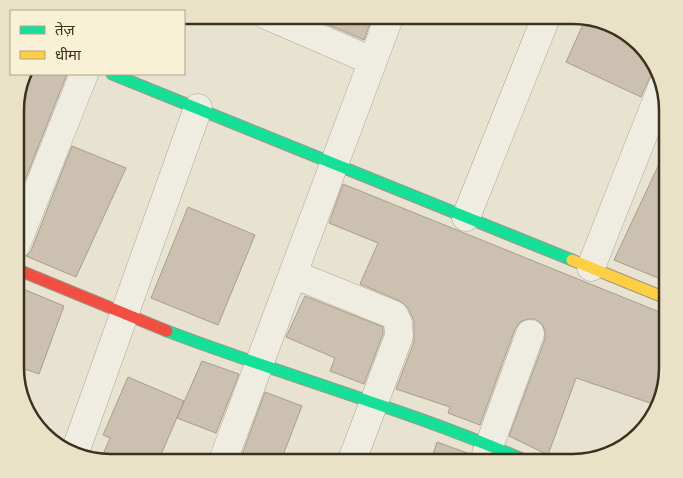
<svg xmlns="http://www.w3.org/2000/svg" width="683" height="478" font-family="Spectral,'Noto Sans Devanagari',serif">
<rect width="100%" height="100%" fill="#e8e2d0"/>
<!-- building -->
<path fill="#ccc0b0" stroke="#a89e8e" d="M305,15h68l-9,25z
M585,20l54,24 19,24 1,2 -6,3 -4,6 -8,18 -75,-35z
M28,74h39l-51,129v-106z
M668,145v137l-54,-22z
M72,146l54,22 -50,109 -50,-21 5,-5z
M343,184l319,129 6,1v60l-12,31 -80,-27 -28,77 -39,-19 36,-97v-8l-3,-7 -7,-5h-7l-8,3 -5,7 -35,96 -32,-12 2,-6 -54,-18 18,-47v-21l-6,-13 -8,-7 -40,-17 18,-41 -49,-20z
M188,207l67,28 -37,90 -67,-27z
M16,286l48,20 -25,68 -23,-8z
M305,296l78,31v7l-19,50 -34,-13 5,-13 -49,-21z
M202,361l37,13 -23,59 -39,-15z
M128,377l56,24 -24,56 -4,6h-52l-4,-2 10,-23 -7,-3z
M265,392l37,14 -22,57h-41z
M437,442l33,12 -2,9h-38z"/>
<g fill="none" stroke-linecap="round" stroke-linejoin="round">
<defs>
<path id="street" d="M266,15l106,46
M466,217l81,-202
M16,245l68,-171
M591,267l72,-182
M293,274l101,41 4,8 1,13 -48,127
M75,452l123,-344
M222,463l168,-448
M483,463l47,-129"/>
<path id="fast" d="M112,74l460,186
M167,331c121,46 246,80 364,132"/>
<path id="slow" d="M572,260l96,39"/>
<path id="jam" d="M16,269l151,62"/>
</defs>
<!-- street casing -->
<use href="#street" stroke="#ada798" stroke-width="29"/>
<!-- fast casing -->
<use href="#fast" stroke="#9d9688" stroke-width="13"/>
<!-- slow casing -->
<use href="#slow" stroke="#9d9688" stroke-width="13"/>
<!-- jam casing -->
<use href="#jam" stroke="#9d9688" stroke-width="13"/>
<!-- street -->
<use href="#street" stroke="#efece1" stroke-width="28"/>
<!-- fast -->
<use href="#fast" stroke="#16e098" stroke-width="11"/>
<!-- slow -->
<use href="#slow" stroke="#ffcf43" stroke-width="11"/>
<!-- jam -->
<use href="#jam" stroke="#f24e42" stroke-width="11"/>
</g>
<!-- crop -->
<path d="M0 0H683V478H0ZM110 24H573A86 86 0 0 1 659 110V368A86 86 0 0 1 573 454H110A86 86 0 0 1 24 368V110A86 86 0 0 1 110 24Z" fill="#e9e2c6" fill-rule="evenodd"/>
<path fill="none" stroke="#3d301e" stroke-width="2.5" d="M110 24H573A86 86 0 0 1 659 110V368A86 86 0 0 1 573 454H110A86 86 0 0 1 24 368V110A86 86 0 0 1 110 24Z"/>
<!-- legend -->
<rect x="10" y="10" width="175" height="65" fill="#f8f1d5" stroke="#ada48c"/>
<rect x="20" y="26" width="25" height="8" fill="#16e098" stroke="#ada48c"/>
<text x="55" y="35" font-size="15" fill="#3d301e">तेज़</text>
<rect x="20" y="51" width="25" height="8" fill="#ffcf43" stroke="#ada48c"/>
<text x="55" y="60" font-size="15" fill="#3d301e">धीमा</text>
</svg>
